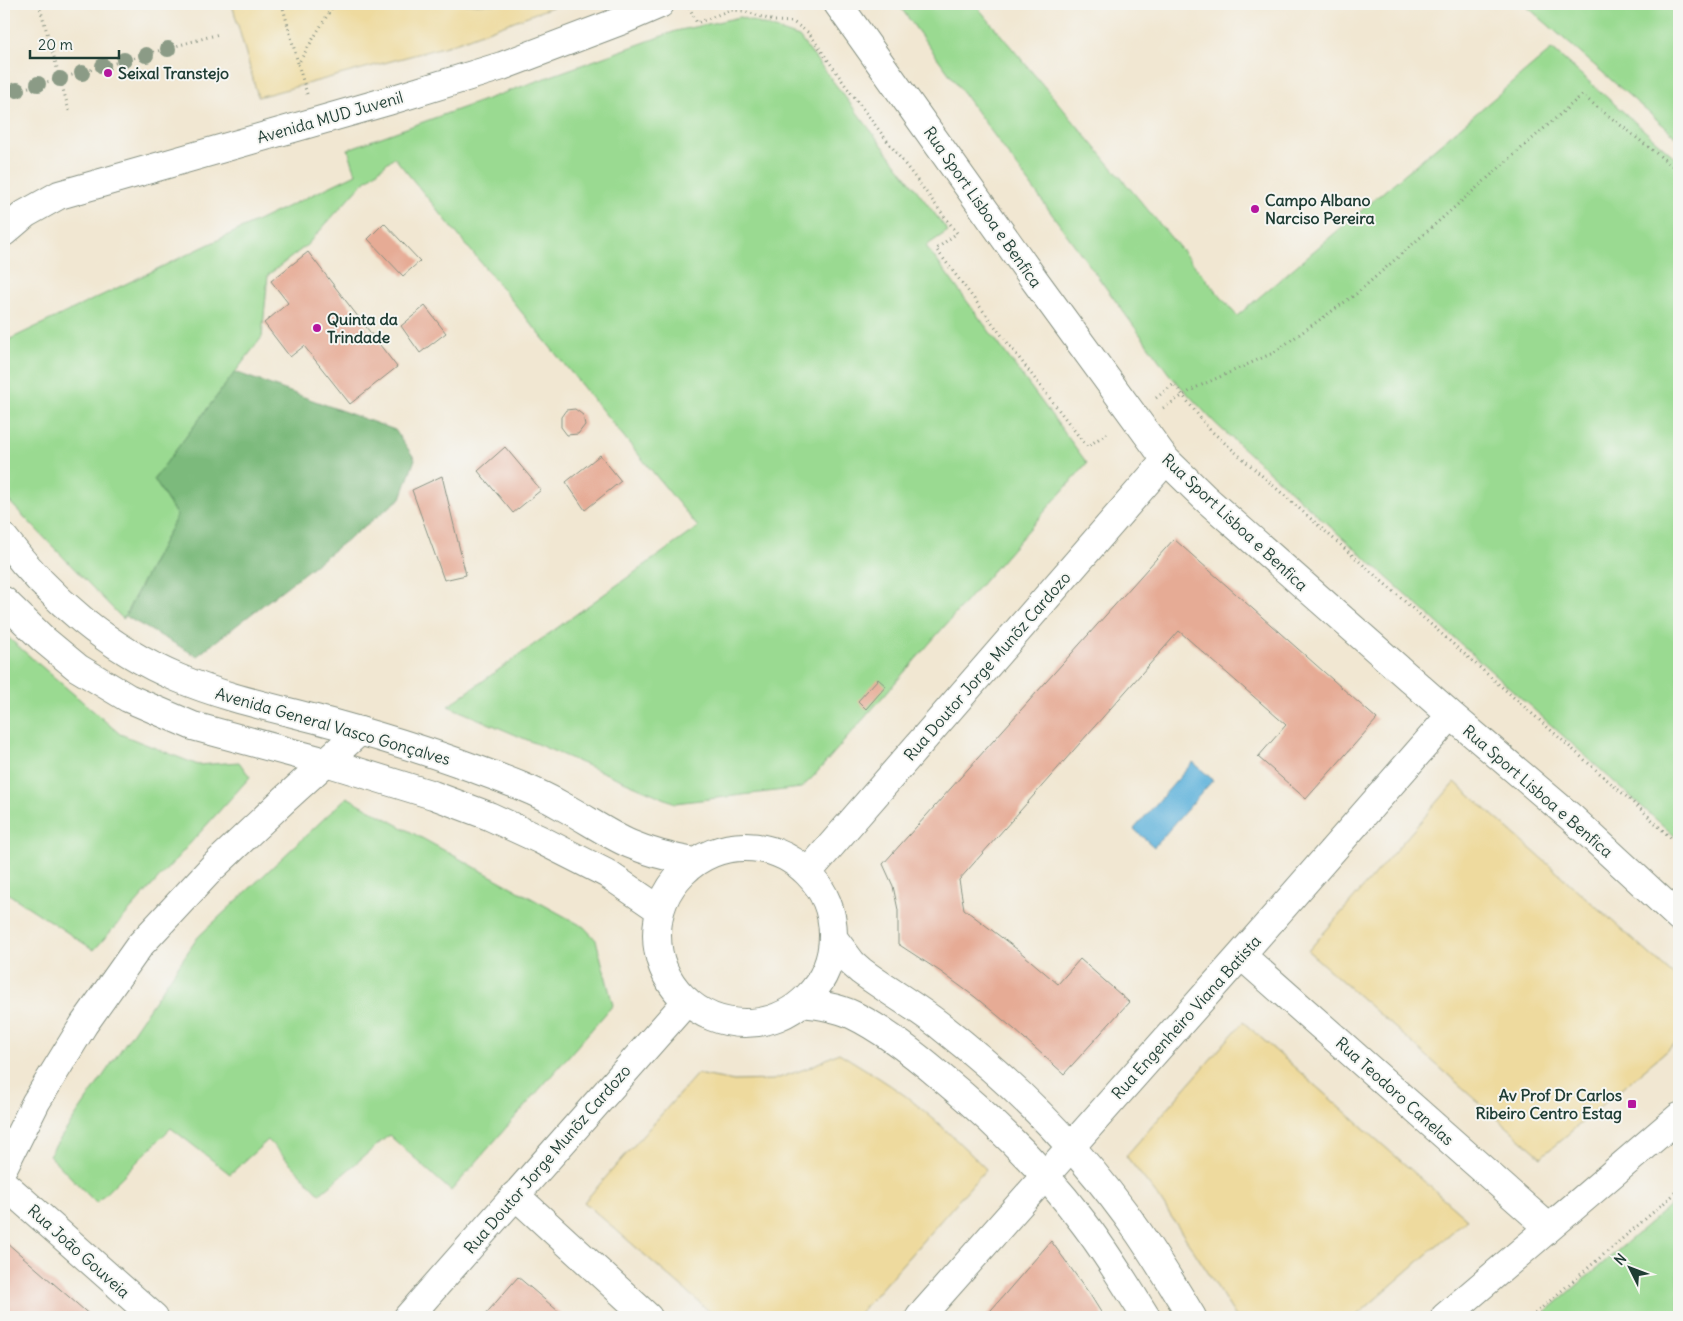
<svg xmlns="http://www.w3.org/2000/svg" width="1683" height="1321" font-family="Delius,sans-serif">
<rect width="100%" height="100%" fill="#f6f6f2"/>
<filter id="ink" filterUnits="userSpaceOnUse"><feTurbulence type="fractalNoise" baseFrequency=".02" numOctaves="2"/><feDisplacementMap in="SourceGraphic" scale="10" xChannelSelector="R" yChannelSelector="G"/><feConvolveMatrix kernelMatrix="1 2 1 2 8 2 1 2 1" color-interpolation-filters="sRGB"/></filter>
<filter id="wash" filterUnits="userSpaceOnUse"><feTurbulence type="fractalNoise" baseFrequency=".0096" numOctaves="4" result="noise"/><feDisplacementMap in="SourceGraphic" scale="20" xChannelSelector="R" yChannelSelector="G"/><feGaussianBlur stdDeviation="1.12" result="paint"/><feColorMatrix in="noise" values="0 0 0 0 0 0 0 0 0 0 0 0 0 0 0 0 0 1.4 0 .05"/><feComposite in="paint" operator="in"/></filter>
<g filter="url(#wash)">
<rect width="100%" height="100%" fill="#f1e7d2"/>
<!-- green -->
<path fill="#9ada91" stroke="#5c8c62" d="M898,4h77l262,312 315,-267 127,112v679l-463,-416 -47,-50z
M1524,4h155v135z
M740,17l59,20 149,194 -22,15 161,217 -275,315 -11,10 -126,15 -227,-97 250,-179 -304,-370 -33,28 -54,60 -39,30 -6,62 -108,142 23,37 -54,103 -119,-123v-154l352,-168 -8,-25 328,-118z
M4,634l116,100 78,31 41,-3 11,15 -156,173 -90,-59z
M347,797l237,130 12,13 17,65 -162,186 -62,-56 -69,59 -52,-54 -38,34 -59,-46 -75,75 -47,-48 149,-218z
M1679,1198v119h-139z"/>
<!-- forest -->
<path fill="#7bba7b" stroke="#4d7c58" d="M235,372l160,58 20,29 -14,39 -204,158 -72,-40 52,-100 -23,-37z"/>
<!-- sand -->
<path fill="#eeda9e" stroke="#868c69" d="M232,4h328l-113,42 -189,51z
M1455,782l224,198v60l-138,117 -233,-206z
M1243,1022l224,197 -112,98h-119l-27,-43 -52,-79 -31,-39z
M839,1053c23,14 46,28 68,44 28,22 54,47 79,72l-130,148h-140l-132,-115 113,-128 37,7 39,-1 35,-12z"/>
<!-- water -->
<path fill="#5fb2db" stroke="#3f7888" d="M1193,762l20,18 -59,67 -20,-18z"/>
<g id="blocks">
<!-- building -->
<path fill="#e6ab95" d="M384,223l36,38 -17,15 -35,-37z
M308,252l89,115 -47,37 -46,-58 -14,11 -26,-34 24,-20 -17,-22z
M425,306l21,27 -26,20 -19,-27z
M575,409l8,6 2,10 -7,9 -11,1 -6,-8v-10l5,-7z
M505,447l36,43 -28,23 -35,-42z
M600,455l21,26 -36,29 -19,-28z
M442,476l24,99 -22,5 -32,-90z
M1174,539l203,180 -71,80 -48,-42 28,-32 -107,-94 -220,249 5,29 54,41 40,34 22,-25 49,43 -65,72 -50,-45 -39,-32 -34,-25 -43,-28v-34l-5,-24 -10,-22z
M878,679l8,7 -20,23 -8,-8z
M1051,1241l38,52 15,24h-119z
M6,1242l86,75h-88v-71z
M518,1277l47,40h-82z"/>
</g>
</g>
<g filter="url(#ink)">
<use href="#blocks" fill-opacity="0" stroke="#889283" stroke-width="1"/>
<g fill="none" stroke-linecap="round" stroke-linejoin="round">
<defs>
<path id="street" d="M838,4l198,278 130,178 39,38 246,217 122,104 106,98
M4,232l21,-18 34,-19 329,-94 114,-35 121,-46 37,-16
M808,872l358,-412
M1241,955l307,272
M4,1166l32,-64 48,-78 56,-79 73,-78 71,-67 76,-69
M4,1184l150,133
M515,1195l133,122
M408,1317l279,-316
M920,1317l321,-362 210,-240
M1445,1317l234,-200"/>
<path id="secondary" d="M4,538c45,60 105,111 174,140 45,19 92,29 138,41 53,14 106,30 157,49 30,11 61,22 89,38 23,12 45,28 68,38 21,9 42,14 64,18
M4,601l39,38 35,29 50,30 65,28 133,36 107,33 56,21 52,24 65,33 54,37
M657 935a88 88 0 1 1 176 0a88 88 0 1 1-176 0Z
M834,939l18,24 9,8c27,20 56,36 82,57 74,58 142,127 196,205 19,28 36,56 53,84
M801,1003c17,2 36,4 52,12 31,15 60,38 87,61 52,43 102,91 143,146 23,30 43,63 63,95"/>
</defs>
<!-- street casing -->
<use href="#street" stroke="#889283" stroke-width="30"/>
<!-- secondary casing -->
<use href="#secondary" stroke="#889283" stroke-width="30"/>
<!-- path -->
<path stroke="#889283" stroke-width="3" stroke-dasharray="1 4" stroke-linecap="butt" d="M39,4l31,110
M282,4l16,59
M689,7l8,16 33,-13 14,1 30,10 19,1 16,11 39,56 109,144 -21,16 151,198 23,-16
M4,94l215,-60
M307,94l-9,-30 36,-60
M1156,398l18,-14 35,45 437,385 33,32
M1163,408l32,-20 78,-35 83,-59 226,-199 97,76
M1531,1317l148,-127"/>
<!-- street -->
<use href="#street" stroke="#fff" stroke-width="28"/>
<!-- secondary -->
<use href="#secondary" stroke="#fff" stroke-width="28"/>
</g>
<!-- trees -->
<g fill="#8b9b86">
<circle cx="168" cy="49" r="8"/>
<circle cx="146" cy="55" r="8"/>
<circle cx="124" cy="60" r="8"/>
<circle cx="103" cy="66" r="8"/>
<circle cx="82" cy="73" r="8"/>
<circle cx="60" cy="79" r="8"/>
<circle cx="38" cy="84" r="8"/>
<circle cx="17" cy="90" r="8"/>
</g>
</g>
<!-- markers -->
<g fill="#b5179e" stroke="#f6f6f2" stroke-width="2">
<circle cx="108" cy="73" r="5"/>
<circle cx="1255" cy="209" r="5"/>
<circle cx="317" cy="328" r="5"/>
<rect x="1627" y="1099" width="10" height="10" rx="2.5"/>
</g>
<g text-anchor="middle" stroke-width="4" stroke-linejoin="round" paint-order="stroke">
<!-- poi labels -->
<g font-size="16" font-weight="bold" fill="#1f3d34" stroke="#f6f6f2" text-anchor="start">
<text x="118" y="79">Seixal Transtejo</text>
<text x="1265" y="206">Campo Albano<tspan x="1265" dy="18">Narciso Pereira</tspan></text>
<text x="327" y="325">Quinta da<tspan x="327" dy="18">Trindade</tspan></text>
<text x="1622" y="1101" text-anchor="end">Av Prof Dr Carlos<tspan x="1622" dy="18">Ribeiro Centro Estag</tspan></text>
</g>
<!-- street labels -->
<g font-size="16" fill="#1f3d34" stroke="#f6f6f2">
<text transform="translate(330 117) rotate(-16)" y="6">Avenida MUD Juvenil</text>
<text transform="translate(983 207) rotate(55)" y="6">Rua Sport Lisboa e Benfica</text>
<text transform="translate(1235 522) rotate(43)" y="6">Rua Sport Lisboa e Benfica</text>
<text transform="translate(987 666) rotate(-49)" y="6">Rua Doutor Jorge Munõz Cardozo</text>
<text transform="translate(333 726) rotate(16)" y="6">Avenida General Vasco Gonçalves</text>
<text transform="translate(1538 791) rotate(41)" y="6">Rua Sport Lisboa e Benfica</text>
<text transform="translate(1186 1017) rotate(-48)" y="6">Rua Engenheiro Viana Batista</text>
<text transform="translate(1395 1091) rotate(42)" y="6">Rua Teodoro Canelas</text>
<text transform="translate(547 1159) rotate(-49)" y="6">Rua Doutor Jorge Munõz Cardozo</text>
<text transform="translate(79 1251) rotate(42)" y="6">Rua João Gouveia</text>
</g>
</g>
<!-- margin -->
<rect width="1683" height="1321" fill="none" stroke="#f6f6f2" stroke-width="20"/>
<!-- north arrow -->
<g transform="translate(1630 1268) rotate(312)" stroke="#f6f6f2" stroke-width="4" paint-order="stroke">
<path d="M0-4L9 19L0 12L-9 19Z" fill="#1f3d34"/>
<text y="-8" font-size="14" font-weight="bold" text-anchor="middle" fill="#1f3d34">N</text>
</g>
<!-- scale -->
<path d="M30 50v8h89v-8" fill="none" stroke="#1f3d34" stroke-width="2.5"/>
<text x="38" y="50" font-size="15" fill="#1f3d34" stroke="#f6f6f2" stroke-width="4" paint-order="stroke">20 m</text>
</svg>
